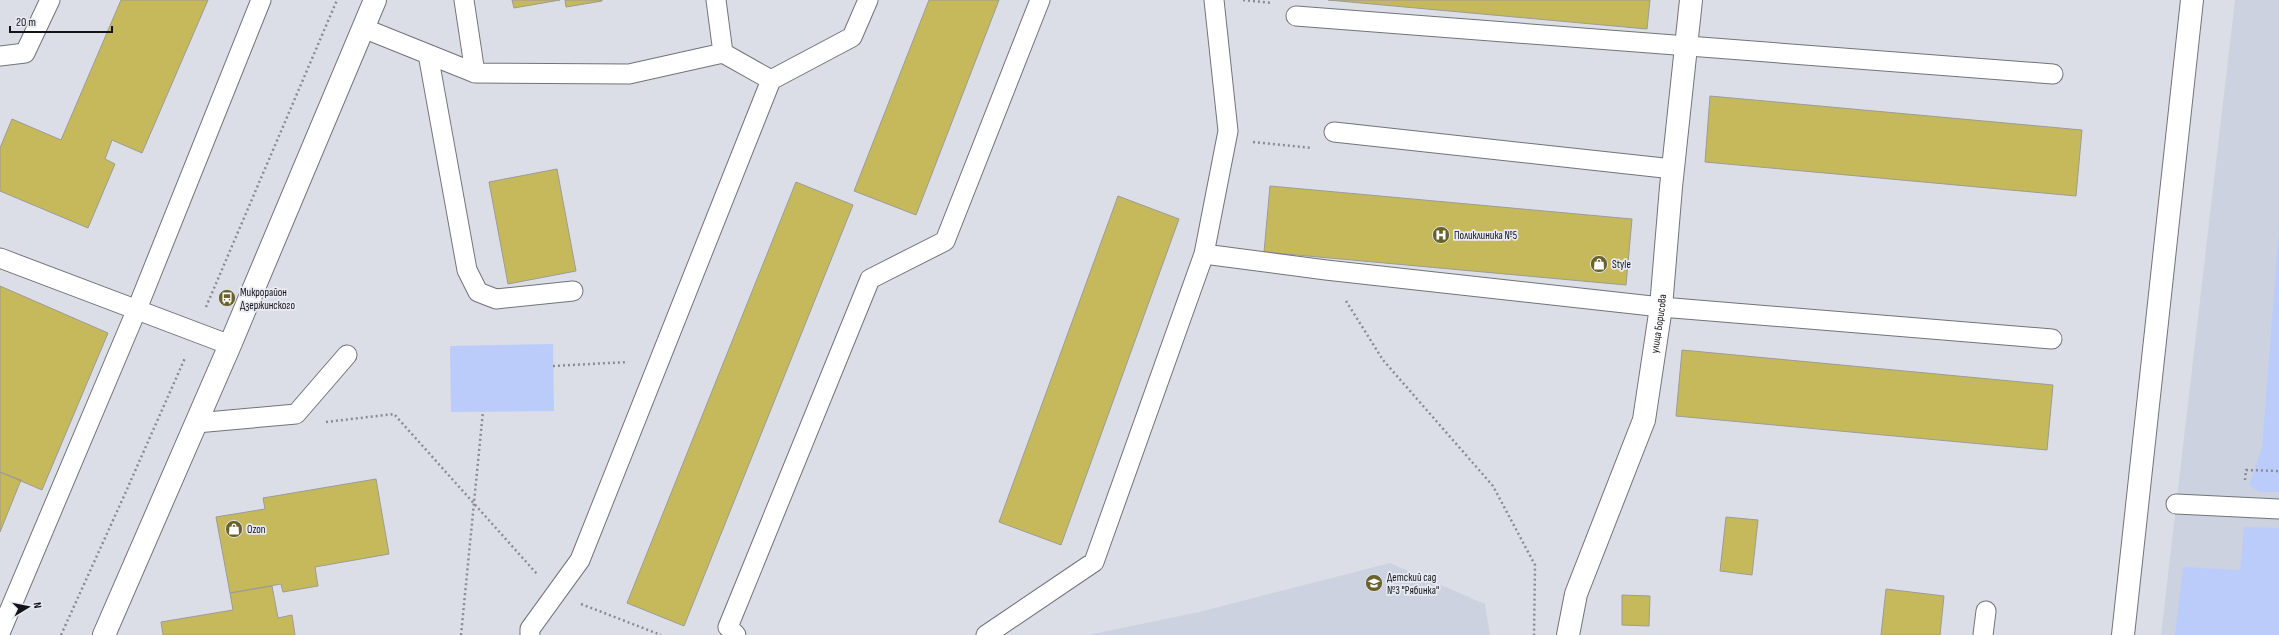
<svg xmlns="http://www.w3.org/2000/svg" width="2279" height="635" font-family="'Sofia Sans Condensed',sans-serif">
<rect width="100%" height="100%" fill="#dbdee6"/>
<!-- built -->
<path fill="#cdd2e0" d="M2235,0h44v635h-118z
M1390,563l95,41 5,31h-402l111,-23z"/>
<!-- green -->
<path fill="#bcccfa" d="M2279,228v264h-20l-10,-7 13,-37z
M553,344l1,67 -103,1 -1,-66z
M2244,527l35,1v107h-104l8,-68 57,3z"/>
<!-- building -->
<path fill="#c6b95c" stroke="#9c9c94" d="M121,0h87l-66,153 -30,-13 -7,19 10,5 -27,64 -88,-37v-43l12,-29 49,21z
M512,0h48l-46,8z
M565,0h37v1l-36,6z
M929,0h70l-83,215 -62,-24z
M1328,0h322l-3,29z
M1710,96l372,34 -6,66 -371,-34z
M557,169l19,102 -68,13 -19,-102z
M796,182l57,23 -169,421 -57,-23z
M1270,186l362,33 -6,66 -362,-33z
M1118,196l61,23 -118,326 -62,-23z
M0,286l108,47 -66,157 -42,-18z
M1682,350l371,35 -6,65 -371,-34z
M0,472l21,8 -21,52z
M376,479l13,75 -74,13 3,19 -35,6 -2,-8 -51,9 -14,-76 49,-8 -2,-11z
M1726,517l32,3 -6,55 -32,-4z
M272,586l6,32 14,-3 3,20h-132l-2,-13 72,-12 -3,-17z
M1886,589l58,7 -4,39h-59z
M1622,595l28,1 -1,30 -27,-1z"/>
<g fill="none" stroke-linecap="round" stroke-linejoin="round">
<defs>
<path id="lane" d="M464,0l11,73
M716,0l7,53 48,27
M1214,0l14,131 -24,123 122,16 335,37 391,32
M1296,16l757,58
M363,28l112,45 154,1 94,-21
M428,54l39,216 11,22 18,7 77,-8
M0,56l25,-3 25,-53
M1334,132l339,37
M0,258l230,87
M196,423l100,-9 51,-59
M2176,504l103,5
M0,633l137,-324 124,-309
M530,635v-6l50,-69 191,-480 81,-43 16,-37
M736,635l-8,-8 142,-348 75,-38 95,-241
M986,635l108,-73 110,-308
M1983,635l3,-24"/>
<g id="street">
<path d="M104,635l126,-290 145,-345"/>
<path id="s1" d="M1568,635l8,-41 68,-174 17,-113 10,-120 20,-187"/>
<path d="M2123,635l69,-635"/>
</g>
</defs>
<!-- lane casing -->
<use href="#lane" stroke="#71737a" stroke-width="21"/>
<!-- street casing -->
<use href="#street" stroke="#71737a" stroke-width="24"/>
<!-- path -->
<path stroke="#8a8c92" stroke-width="2.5" stroke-dasharray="2 3" stroke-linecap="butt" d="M1243,0l29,3
M1253,142l59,6
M1346,301l37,59 110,126 42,79 -1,70
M206,307l131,-307
M553,366l75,-4
M326,422l68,-8 143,160
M2245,480l1,-10 33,1
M581,604l80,31
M61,635l63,-139 61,-138
M461,635l22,-224"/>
<!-- lane -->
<use href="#lane" stroke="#fff" stroke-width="19"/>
<!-- street -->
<use href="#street" stroke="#fff" stroke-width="22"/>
</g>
<!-- icons -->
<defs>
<symbol id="hospital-disc" viewBox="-11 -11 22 22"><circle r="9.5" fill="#69622e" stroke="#e8ebf3"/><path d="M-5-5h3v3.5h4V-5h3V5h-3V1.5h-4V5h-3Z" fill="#fff"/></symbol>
<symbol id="shop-disc" viewBox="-11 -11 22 22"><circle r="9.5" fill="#69622e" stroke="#e8ebf3"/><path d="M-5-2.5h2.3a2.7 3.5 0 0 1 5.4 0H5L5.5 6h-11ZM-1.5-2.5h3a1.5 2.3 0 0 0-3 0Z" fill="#fff"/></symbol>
<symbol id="bus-disc" viewBox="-11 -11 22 22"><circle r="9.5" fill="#69622e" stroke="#e8ebf3"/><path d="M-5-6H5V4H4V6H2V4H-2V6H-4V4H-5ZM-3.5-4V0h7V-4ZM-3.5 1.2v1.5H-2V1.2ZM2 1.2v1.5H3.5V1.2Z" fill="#fff"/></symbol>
<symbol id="school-disc" viewBox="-11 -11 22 22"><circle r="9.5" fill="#69622e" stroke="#e8ebf3"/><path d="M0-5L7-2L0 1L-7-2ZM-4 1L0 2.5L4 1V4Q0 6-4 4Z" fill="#fff"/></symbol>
</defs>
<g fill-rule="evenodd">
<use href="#hospital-disc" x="1431" y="225" width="20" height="20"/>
<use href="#shop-disc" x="1589" y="254" width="20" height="20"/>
<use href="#bus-disc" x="217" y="288" width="20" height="20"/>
<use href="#shop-disc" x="224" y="519" width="20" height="20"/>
<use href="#school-disc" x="1364" y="573" width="20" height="20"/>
</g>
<g text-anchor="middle" stroke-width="3.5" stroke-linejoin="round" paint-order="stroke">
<!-- poi labels -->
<g font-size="11" fill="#131417" stroke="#e8ebf3" text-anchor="start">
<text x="1454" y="239">Поликлиника №5</text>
<text x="1612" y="268">Style</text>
<text x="240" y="296">Микрорайон<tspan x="240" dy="13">Дзержинского</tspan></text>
<text x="247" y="533">Ozon</text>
<text x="1387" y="581">Детский сад<tspan x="1387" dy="13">№3 "Рябинка"</tspan></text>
</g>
<!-- street labels -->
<g font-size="11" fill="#131417" stroke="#e8ebf3">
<text dy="4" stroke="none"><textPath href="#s1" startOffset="326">улица Борисова</textPath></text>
</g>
</g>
<!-- north arrow -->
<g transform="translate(28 607) rotate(80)" stroke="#e8ebf3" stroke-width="3" paint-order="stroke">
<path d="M0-3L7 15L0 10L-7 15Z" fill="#131417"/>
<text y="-6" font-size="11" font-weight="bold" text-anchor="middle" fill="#131417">N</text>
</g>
<!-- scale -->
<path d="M10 26v6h102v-6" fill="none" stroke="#131417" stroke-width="2"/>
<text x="16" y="26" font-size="12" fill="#131417" stroke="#e8ebf3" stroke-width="3" paint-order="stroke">20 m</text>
</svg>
